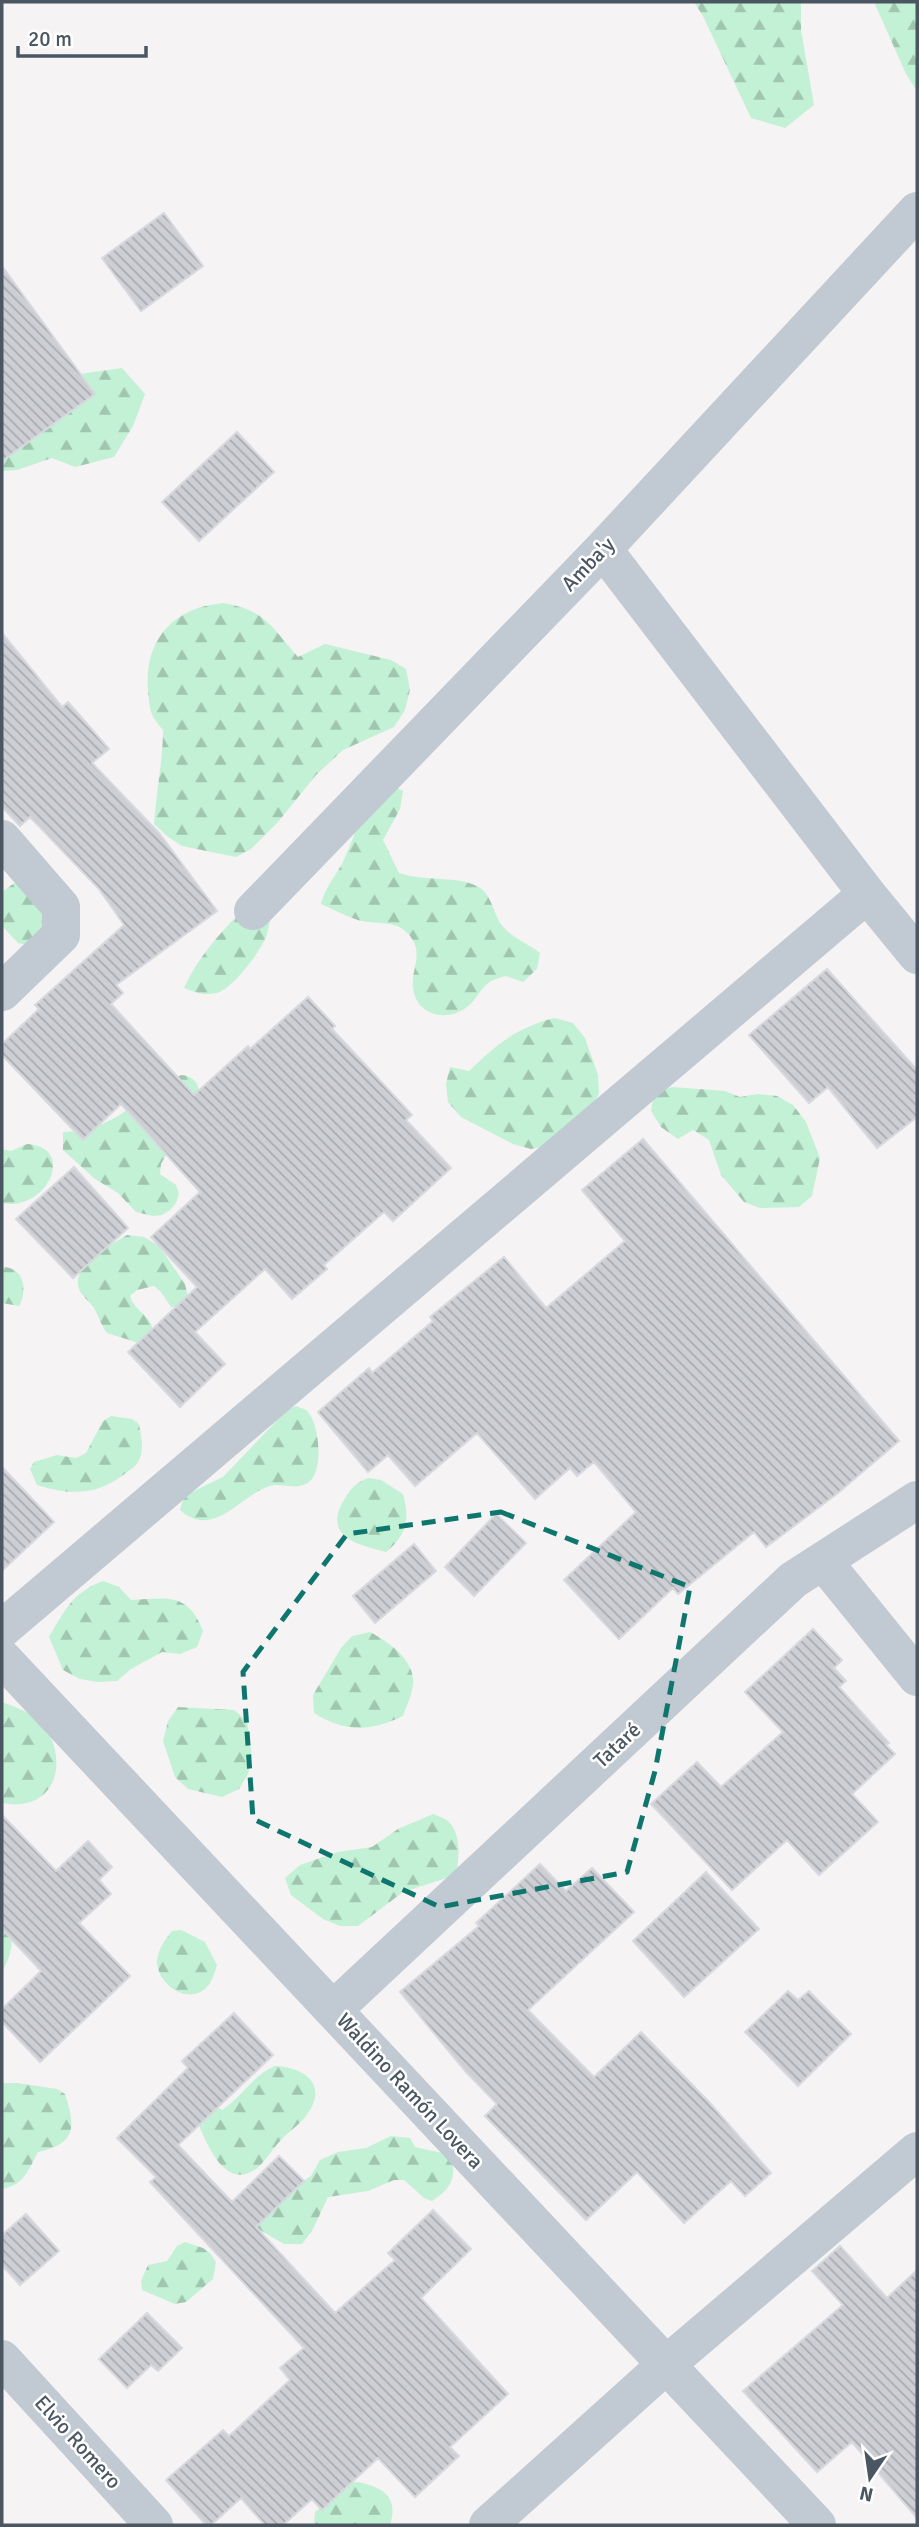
<svg xmlns="http://www.w3.org/2000/svg" width="919" height="2527" font-family="Signika,sans-serif">
<defs>
<pattern id="forest-firs" width="22" height="20" patternUnits="userSpaceOnUse" patternTransform="scale(1.75)"><rect width="22" height="20" fill="#c3f1d5"/><path d="M5 1l3.5 6h-7zM16 11l3.5 6h-7z" fill="#a0c6b0"/></pattern>
<pattern id="building-back-hatch" width="6" height="6" patternUnits="userSpaceOnUse" patternTransform="scale(1.75)"><rect width="6" height="6" fill="#cdcfd5"/><path d="M-1 5l2 2M0 0l6 6M5-1l2 2" fill="none" stroke="#a8abb0"/></pattern>
</defs>
<rect width="100%" height="100%" fill="#f5f3f3"/>
<!-- forest -->
<path fill="url(#forest-firs)" d="M694,2h107v28l13,75 -29,23 -34,-10 -48,-102z
M874,2h43v89l-11,-17z
M122,368l23,26 -12,32 -19,31 -39,10 -23,-9 -35,12 -15,1v-75l43,-17z
M223,603c43,7 48,24 75,54l27,-13 66,16 15,9 4,21 -5,20 -11,17 -51,23 -27,25 -38,47 -27,27 -15,8 -54,-11 -15,-10 -13,-12c2,-32 9,-63 9,-94 -13,-15 -13,-19 -15,-39 -4,-51 24,-83 75,-88z
M387,783l16,8 -3,18 -17,31 16,33c26,9 57,2 80,14 11,7 14,22 19,32 8,17 29,23 42,34l-3,16 -14,13 -17,-6c-4,1 -11,3 -15,5 -14,9 -15,25 -35,32 -20,7 -41,-3 -43,-26 -2,-18 11,-33 -3,-51 -13,-18 -36,-10 -55,-17 -11,-4 -22,-10 -34,-15 6,-22 17,-29 25,-49 10,-22 17,-46 25,-68z
M20,879l35,23 -20,45 -17,-4 -16,-17v-34z
M240,913l30,7c-1,5 -2,12 -4,17 -6,15 -34,53 -50,56 -13,3 -21,-1 -32,-5 14,-30 33,-52 56,-75z
M554,1018l19,5 12,15 13,37 1,18 -14,34 -34,18 -20,4 -18,-5 -52,-27 -13,-15 -2,-18 4,-17 19,4c28,-27 47,-43 85,-53z
M181,1075c12,1 16,6 19,18l-39,71 -1,10 16,11 3,9 -3,9 -6,7 -8,5 -9,1 -17,-4 -18,-19 -23,-14 -32,-29v-18c53,0 75,-37 118,-57z
M672,1087l53,4 15,6 18,-3 19,2 16,9 13,17 14,36 -8,38 -13,11 -39,1 -16,-6 -23,-27 -12,-35 -16,-10 -15,9 -17,-12 -10,-16 3,-18z
M27,1144c51,3 19,69 -25,59v-54l9,2z
M127,1235l17,2 15,9 26,38 4,17 -1,8 -17,-2 -10,-15 -7,-6 -17,4 -7,6c4,15 20,18 23,34l-11,14 -35,-11c-6,-8 -8,-16 -13,-25 -5,-8 -15,-13 -16,-23 -4,-20 34,-41 49,-50z
M2,1267c22,0 26,23 17,39l-17,-3z
M296,1406c3,2 7,2 10,4 14,12 18,61 3,72 -14,10 -28,-1 -42,5 -29,11 -54,52 -87,23l3,-10 7,-7 33,-16 64,-67z
M111,1416l21,3 7,5c2,12 6,26 -1,38 -2,4 -8,8 -12,11 -28,22 -55,23 -89,12l-7,-16 4,-7 23,-7 19,3 10,-5 17,-32z
M369,1478l12,2 22,14c7,24 4,41 -17,58 -28,-7 -64,-16 -42,-52 7,-12 12,-18 25,-22z
M103,1581l16,6 12,13c37,-2 57,-8 72,31l-6,16 -17,7 -18,-2 -31,17 -14,12 -19,1 -18,-3 -17,-9 -14,-33c16,-27 23,-44 54,-56z
M370,1632c19,10 46,29 43,53 -1,10 -7,22 -10,31 -33,16 -59,16 -89,-3l-1,-18 28,-47 11,-12z
M2,1702c17,6 40,15 48,33 18,40 -3,77 -48,68z
M178,1707l56,3 13,11 5,35 -4,18 -9,15 -17,8 -34,-8 -13,-12 -12,-36 5,-20z
M433,1814c4,2 12,4 15,7 14,13 11,38 8,54l-53,17 -45,34h-18l-17,-7 -32,-24 -6,-17 15,-13 38,-13 34,-5 26,-18z
M2,1921c16,13 9,36 0,51z
M181,1930l24,12 12,23c-3,9 -5,18 -12,24 -20,16 -48,-6 -48,-28 1,-12 8,-21 15,-30z
M275,2066c29,1 53,18 33,47 -7,11 -19,18 -27,27 -9,9 -15,21 -25,29 -31,22 -49,-25 -58,-46l8,-24 16,11c19,-12 32,-36 53,-44z
M18,2083l39,6 8,5c11,33 11,50 -27,58 -10,18 -13,32 -35,37l-1,-106z
M391,2136l19,2 5,9 36,8c6,23 0,34 -19,46l-8,-3 -20,-18h-10l-26,11 -40,6 -16,34 -10,13h-18l-31,-18 35,-35 23,-15 9,-16 18,-8 28,-4z
M185,2242l18,6 8,6 5,8 -3,17 -27,23 -11,2 -33,-14 -1,-9 7,-16 19,-4 10,-15z
M358,2482c25,5 41,15 32,43h-76l1,-13 34,-29z"/>
<!-- building -->
<path fill="url(#building-back-hatch)" stroke="#d7d9de" stroke-width="2" d="M164,213l39,53 -62,45 -39,-53z
M2,266l93,128 -93,67z
M237,432l37,40 -75,69 -37,-39z
M2,633l60,74 6,-5 41,47 -17,14 67,70 58,78 -101,74 7,8 -12,11 83,91 54,-49 2,3 58,-52 27,29 -3,3 80,86 -6,5 45,48 -58,53 -9,-9 -60,53 3,4 -35,30 -27,-30 -70,63 30,32 -45,43 -52,-55 69,-65 -46,-50 49,-45 -79,-88 -38,36 -81,-85v-11l37,-35 -4,-4 89,-80 -25,-36 -69,-72 -10,9 -18,-19z
M827,969l90,101v47l-40,31 -49,-61 -19,16 -60,-68z
M643,1139l256,302 -61,52 -72,54 -12,-15 -76,62 -5,-6 -54,51 -55,-59 72,-68 -42,-50 -17,14 -7,-8 -35,31 -58,-66 -62,53 -27,-31 -20,17 -50,-60 51,-44 3,5 61,-52 -3,-4 74,-60 42,51 79,-67 -43,-51z
M74,1167l54,61 -55,50 -57,-59z
M2,1467l52,55 -52,49z
M496,1514l30,29 -52,53 -29,-29z
M414,1544l22,27 -61,52 -22,-27z
M813,1629l29,31 -8,8 12,13 -7,6 50,56 -3,2 9,9 -43,40 26,28 -59,53 -32,-35 -55,50 -81,-86 46,-42 24,25 62,-55 -38,-40z
M2,1815l54,56 32,-30 24,26 -13,13 12,14 -32,29 51,53 -90,86 -38,-40v-13l39,-38 -39,-42z
M540,1864l26,27 26,-23 42,44 -106,98 66,67 47,-45 68,70 62,71 -26,23 -14,-15 -47,42 -47,-51 -51,48 -101,-104 12,-12 -31,-32 -66,-80 79,-66 -3,-3z
M706,1872l53,57 -75,68 -51,-56z
M788,1991l10,9 11,-9 42,43 -53,52 -53,-54z
M234,2013l39,42 -95,90 54,57 47,-46 25,25 -48,46 79,86 60,-53 -7,-7 45,-43 38,39 -50,49 87,96 -58,53 9,9 -44,41 -37,-39 -56,52 -10,-11 -29,26h-18l-24,-27 -30,27h-5l-40,-45 57,-50 6,6 61,-56 -10,-12 24,-20 -154,-166 6,-5 -39,-39 71,-70 -6,-7z
M26,2214l33,37 -39,34 -18,-20v-30z
M840,2246l47,52 30,-28v248l-65,-76 -35,30 -74,-81 100,-86 -31,-34z
M147,2313l35,35 -24,23 -7,-6 -24,23 -28,-29z"/>
<g fill="none" stroke-linecap="round" stroke-linejoin="round">
<!-- minor -->
<path stroke="#c1cad2" stroke-width="38" d="M603,549l264,345 50,61
M2,839l59,68v28l-59,57
M253,911l350,-362 314,-338
M823,1561l94,116
M2,1629c288,-245 578,-488 865,-735
M2,1658l815,867
M333,2010l460,-430 124,-80
M2,2359l152,166
M488,2525l179,-161 250,-213"/>
</g>
<!-- marked area -->
<path fill="none" stroke="#0f766e" stroke-width="5" stroke-dasharray="14 9" stroke-linejoin="round" d="M501,1512l189,75 -35,184 -28,101 -187,35 -187,-88 -10,-147 104,-138z"/>
<g text-anchor="middle" stroke-width="5" stroke-linejoin="round" paint-order="stroke">
<!-- street labels -->
<g font-size="21" fill="#4a5661" stroke="#fff">
<text transform="translate(588 564) rotate(-46)" y="7">Amba'y</text>
<text transform="translate(617 1745) rotate(-43)" y="7">Tataré</text>
<text transform="translate(410 2091) rotate(47)" y="7">Waldino Ramón Lovera</text>
<text transform="translate(78 2442) rotate(48)" y="7">Elvio Romero</text>
</g>
</g>
<!-- border -->
<rect width="919" height="2527" fill="none" stroke="#4a5661" stroke-width="7"/>
<!-- north arrow -->
<g transform="translate(870 2478) rotate(193)" stroke="#ffffff" stroke-width="5" paint-order="stroke">
<path d="M0-5L12 26L0 18L-12 26Z" fill="#4a5661"/>
<text y="-10" font-size="19" font-weight="bold" text-anchor="middle" fill="#4a5661">N</text>
</g>
<!-- scale -->
<path d="M18 46v10h128v-10" fill="none" stroke="#4a5661" stroke-width="3.5"/>
<text x="28" y="46" font-size="21" fill="#4a5661" stroke="#ffffff" stroke-width="5" paint-order="stroke">20 m</text>
</svg>
